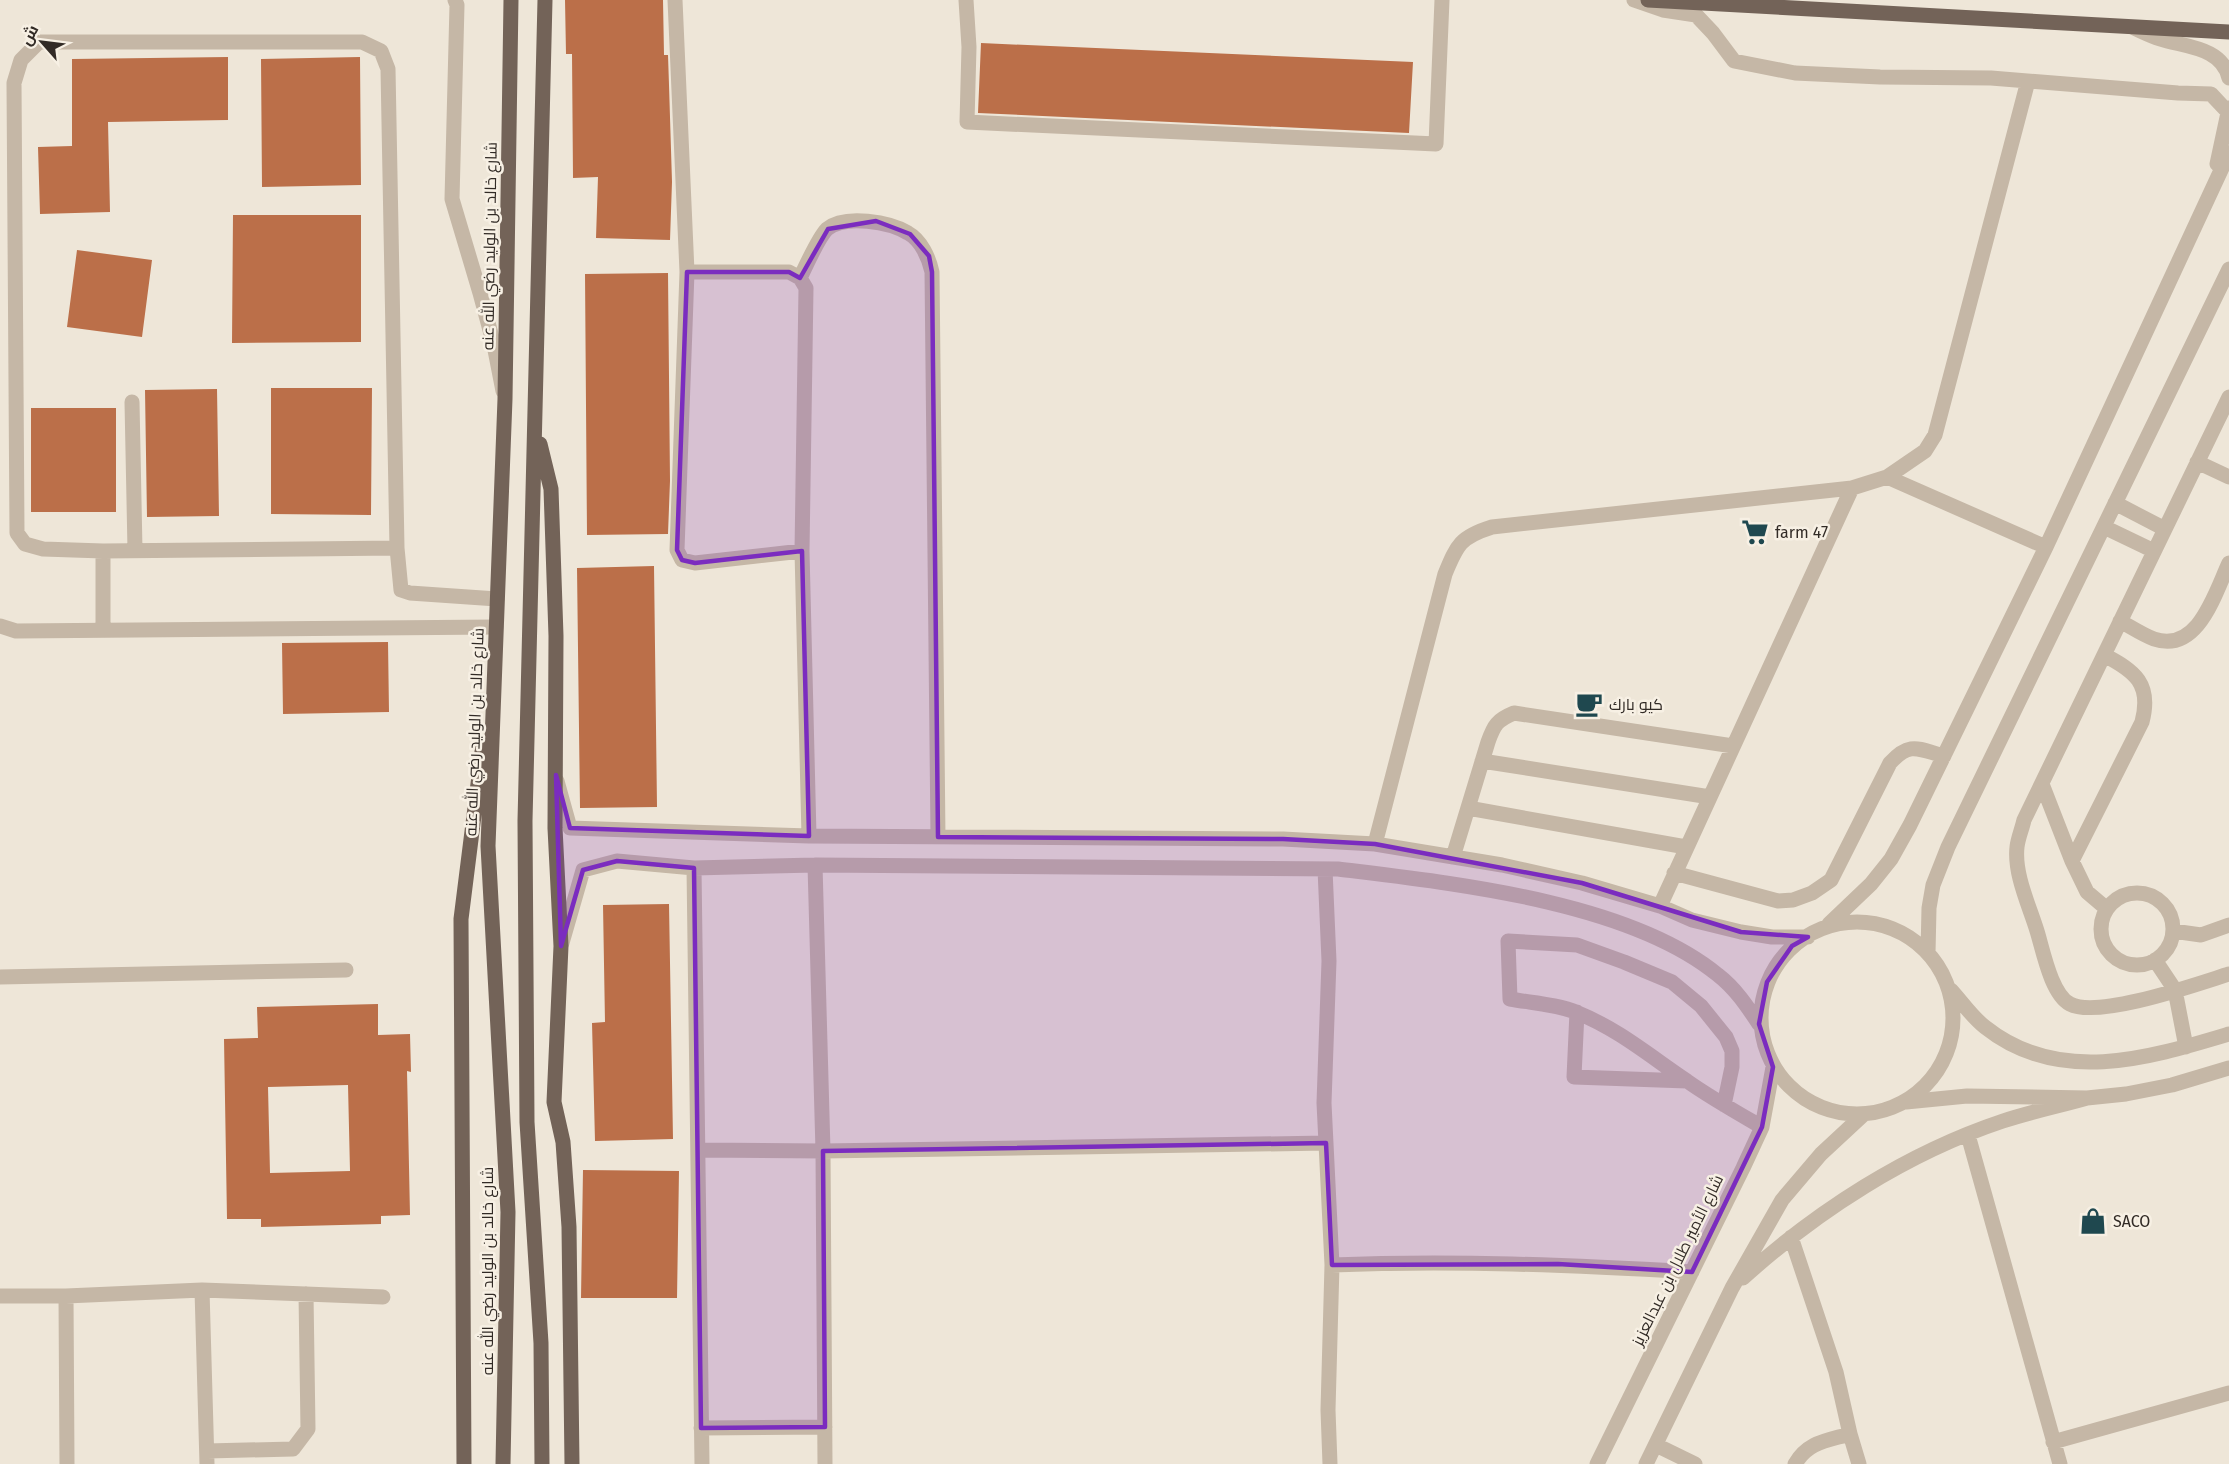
<svg xmlns="http://www.w3.org/2000/svg" width="2229" height="1464" font-family="'Fira Sans',Cairo,sans-serif">
<rect width="100%" height="100%" fill="#eee6d8"/>
<!-- building -->
<path fill="#bb6f49" fill-rule="evenodd" d="M565,0h98l1,55h4l1,30 3,97 -2,58 -74,-2 2,-61 -25,1 -1,-124h-6z
M981,43l432,19 -4,71 -431,-20z
M228,57v63l-120,2 2,90 -70,2 -2,-67 34,-1v-87z
M360,57l1,128 -99,2 -1,-128z
M233,215h128v127l-129,1z
M77,250l75,10 -10,77 -75,-10z
M668,273l2,208 -2,53 -81,1 -2,-261z
M271,388h101l-1,127 -100,-1z
M217,389l2,127 -72,1 -2,-127z
M31,408h85v104h-85z
M654,566l3,241 -77,1 -3,-240z
M388,642l1,70 -106,2 -1,-71z
M669,904l4,235 -78,2 -3,-118 13,-1 -2,-117z
M378,1004v31l32,-1 1,38 -4,-1 3,144 -29,1v8l-120,3v-8h-34l-3,-180 34,-1 -1,-31zM348,1085l2,86 -80,2 -2,-86z
M583,1170l96,1 -2,127h-96z"/>
<g fill="none" stroke-linecap="round" stroke-linejoin="round">
<!-- minor -->
<path stroke="#c5b7a6" stroke-width="15" d="M455,0l2,5 -5,194 28,94 14,52 9,46
M675,0l12,272 -10,278 5,10 13,3 107,-12
M966,0l3,47 -2,75 469,22 6,-144
M1634,0l29,10 33,5 17,18 21,28 61,12 85,4 111,1 187,15 33,1 17,18
M2134,28c9,4 17,8 26,11 25,8 62,8 69,39
M2217,164l12,-56
M687,272h102l11,6 6,10 -4,263 7,285
M800,278c6,-12 18,-40 27,-49 18,-15 63,-7 81,4 13,7 21,25 24,39l6,565
M2229,397l-205,423c-2,9 -6,18 -7,27 -3,27 12,58 20,84 6,19 14,63 33,73 28,15 127,-20 159,-30
M132,402l3,148
M2197,462l32,15
M1887,477l38,-26 10,-16 93,-354
M2115,503l50,26
M2104,527l50,24
M103,551l-60,-2 -18,-5 -8,-11 -3,-450 7,-23 18,-18h323l19,9 7,18 9,479 4,42 9,3 87,6
M2120,621c11,6 23,14 34,18 44,15 61,-46 75,-76
M0,626l16,5 480,-4
M103,630v-79l294,-3
M1482,761l228,36
M557,781l13,47 239,8 474,3 92,5 127,21 80,18 78,23 32,14 49,12 31,5h36
M2042,784l30,77 15,31 20,17
M1468,808l218,39
M1375,844l70,-270c12,-29 15,-37 47,-47l360,-39
M1453,857l35,-115c6,-17 9,-22 26,-29l219,33
M2072,861l70,-139c10,-38 -7,-51 -38,-67
M815,865l8,286 2,313
M694,868l8,596
M1325,869l4,92 -5,142 8,162c120,-5 240,0 360,7
M1674,873l104,28 15,-1 19,-7 19,-13 59,-117c20,-22 28,-14 54,-7
M2101 929a36 36 0 1 1 72 0a36 36 0 1 1-72 0Z
M1660,906l192,-418 35,-11 159,70
M1761 1018a96 96 0 1 1 192 0a96 96 0 1 1-192 0Z
M1829,924l42,-40 20,-25 19,-34 136,-278 183,-394
M2173,931l28,4 28,-10
M562,943l21,-73 34,-9 77,7 121,-3 523,4c113,14 290,32 380,106 17,13 29,31 41,49
M1928,953l1,-45 4,-23 15,-38 281,-578
M2155,960l20,30 11,57
M0,977l346,-7
M1951,990c11,12 21,27 34,37 74,59 164,31 244,7
M1577,1012l-3,65 113,4
M1906,1102l61,-6 120,2 39,-4 46,-9 57,-17
M1724,1105l8,-38v-16l-6,-14 -25,-31 -29,-24 -48,-20 -47,-17 -69,-4 2,58c22,4 47,5 68,14 40,16 73,44 109,68 24,17 49,31 75,46
M1968,1135l92,329
M699,1150l124,1 503,-8
M1791,1237l45,135 14,62 9,30
M1743,1278c74,-67 164,-125 260,-157 27,-9 56,-15 84,-23
M202,1290l5,174
M0,1296h66l136,-6 181,7
M66,1296l1,168
M701,1428l124,-1
M2053,1442l176,-49
M1656,1445l39,19
M207,1451l86,-2 15,-20 -2,-135
M1330,1464l-2,-54 4,-145
M1597,1464l146,-296 19,-41 11,-60
M1646,1464l86,-176 50,-88 39,-46 42,-39
M1795,1464c13,-22 31,-23 55,-30"/>
<!-- major -->
<path stroke="#736358" stroke-width="15" d="M1648,0l581,32
M540,444l11,45 5,147 -1,192 6,118 -7,156 9,40 6,85 3,237
M464,1464l-3,-545 22,-175
M503,1464l5,-252 -20,-366 17,-447 6,-399
M542,1464l-1,-121 -14,-221 -2,-301 20,-821"/>
</g>
<!-- marked area -->
<path fill="#7b2cbf" fill-opacity="0.2" stroke="#7b2cbf" stroke-width="4.5" stroke-linejoin="round" d="M876,221l34,13 19,22 3,16 6,565 345,2 92,5 207,39 159,49 67,5 -16,9 -25,36 -8,42 14,43 -11,60 -70,145 -134,-8 -226,1 -6,-122 -503,8 2,276 -124,1 -7,-560 -77,-7 -34,9 -22,76 -5,-171 14,53 239,8 -7,-285 -107,12 -13,-3 -5,-10 10,-278h102l11,6 28,-49z"/>
<!-- icons -->
<defs>
<symbol id="supermarket-bare" viewBox="-9 -9 18 18"><path d="M-6-5.5h2.5l.6 2H6L4.5 2H-2.5L-4.4-4H-6ZM-1.5 3.2a1.3 1.3 0 1 0 .1 0ZM3 3.2a1.3 1.3 0 1 0 .1 0Z" fill="#1f484f" stroke="#f7f0e4" stroke-width="2.5" paint-order="stroke"/></symbol>
<symbol id="cafe-bare" viewBox="-9 -9 18 18"><path d="M-5.5-4.5H6V0H3Q3 3.5 0 3.5H-2.5Q-5.5 3.5-5.5 0ZM3-3.2v2h1.7v-2ZM-6 4.5H4V6H-6Z" fill="#1f484f" stroke="#f7f0e4" stroke-width="2.5" paint-order="stroke"/></symbol>
<symbol id="shop-bare" viewBox="-9 -9 18 18"><path d="M-5-2.5h2.3a2.7 3.5 0 0 1 5.4 0H5L5.5 6h-11ZM-1.5-2.5h3a1.5 2.3 0 0 0-3 0Z" fill="#1f484f" stroke="#f7f0e4" stroke-width="2.5" paint-order="stroke"/></symbol>
</defs>
<g fill-rule="evenodd">
<use href="#supermarket-bare" x="1736" y="513" width="38" height="38"/>
<use href="#cafe-bare" x="1570" y="685" width="38" height="38"/>
<use href="#shop-bare" x="2074" y="1202" width="38" height="38"/>
</g>
<g text-anchor="middle" stroke-width="5" stroke-linejoin="round" paint-order="stroke">
<!-- street labels -->
<g font-size="16" fill="#322b26" stroke="#f7f0e4">
<text transform="translate(489 246) rotate(-89)" y="6">شارع خالد بن الوليد رضي الله عنه</text>
<text transform="translate(474 732) rotate(-88)" y="6">شارع خالد بن الوليد رضي الله عنه</text>
<text transform="translate(1677 1260) rotate(-64)" y="6">شارع الأمير طلال بن عبدالعزيز</text>
<text transform="translate(487 1271) rotate(-90)" y="6">شارع خالد بن الوليد رضي الله عنه</text>
</g>
<!-- poi labels -->
<g font-size="16" fill="#322b26" stroke="#f7f0e4" text-anchor="start">
<text x="1775" y="538">farm 47</text>
<text x="1609" y="710">كيو بارك</text>
<text x="2113" y="1227">SACO</text>
</g>
</g>
<!-- north arrow -->
<g transform="translate(42 42) rotate(298)" stroke="#f7f0e4" stroke-width="4.5" paint-order="stroke">
<path d="M0-4.5L10 22L0 15L-10 22Z" fill="#322b26"/>
<text y="-9" font-size="16" font-weight="bold" text-anchor="middle" fill="#322b26">ش</text>
</g>
</svg>
